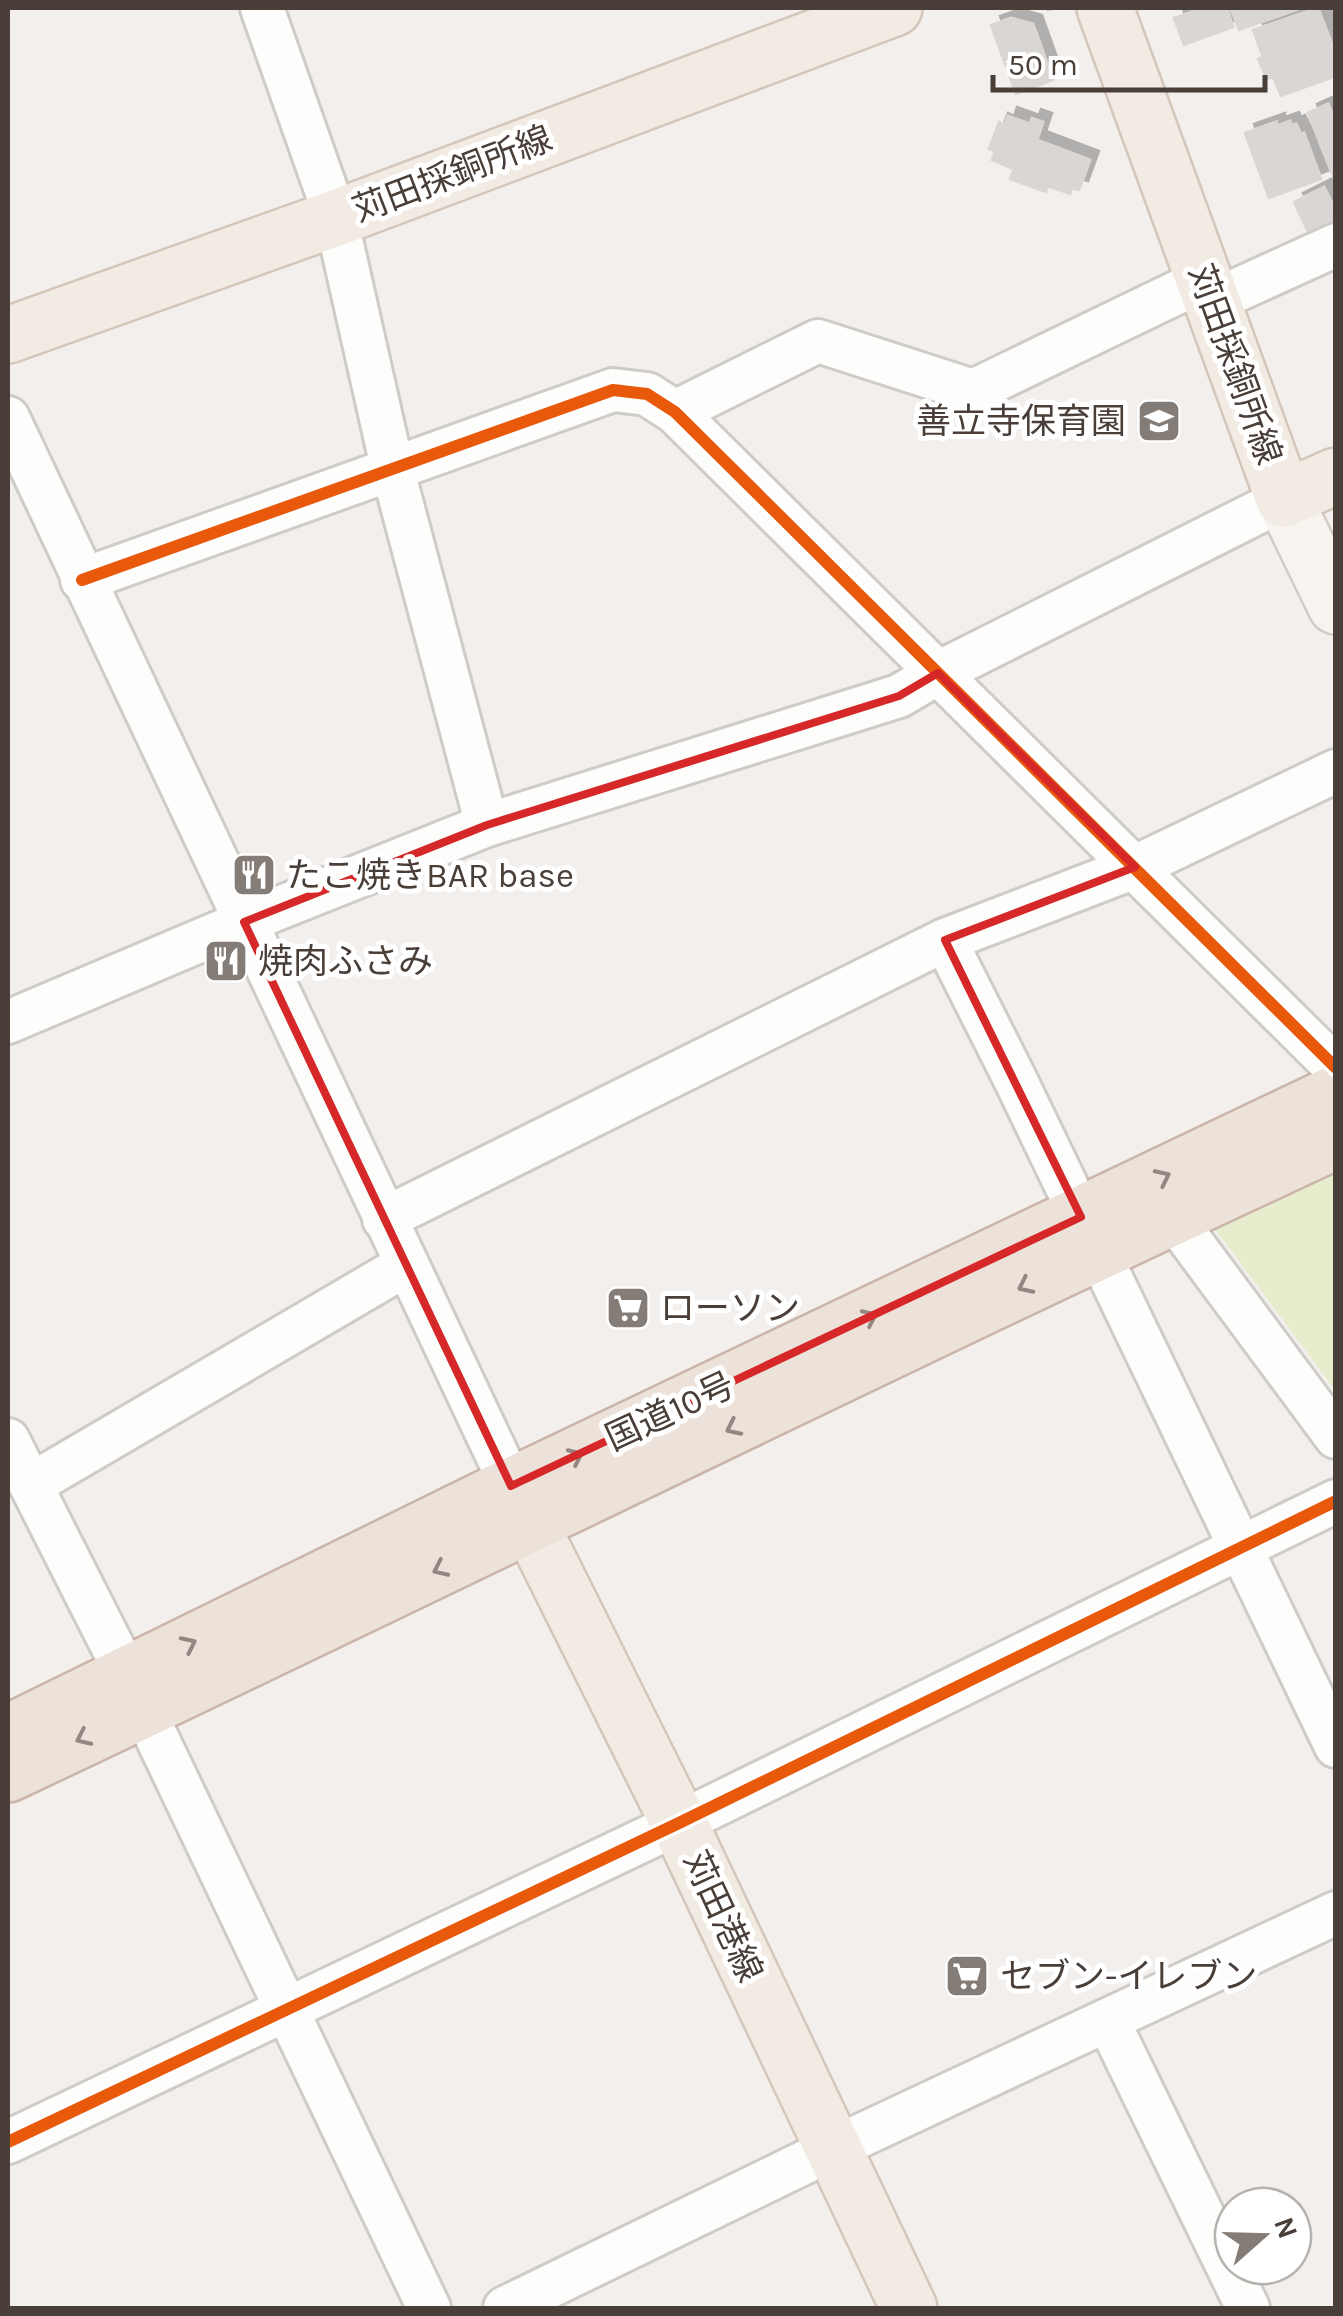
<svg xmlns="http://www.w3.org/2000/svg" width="1343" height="2316" font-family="Karla,'Noto Sans JP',sans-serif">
<defs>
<filter id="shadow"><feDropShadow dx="9" dy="-9" stdDeviation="0" flood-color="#0004"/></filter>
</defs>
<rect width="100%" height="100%" fill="#f2efed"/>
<!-- green -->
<path fill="#e7eccd" d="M1335,1175v215l-120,-161z"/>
<!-- building -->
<path fill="#dad6d4" stroke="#dbd6d2" stroke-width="2.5" filter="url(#shadow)" d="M1203,8h24l6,19 -49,18 -10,-27z
M1231,8h70l-62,22z
M1318,8l18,47v21l-55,20 -8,-19 -6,2 -9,-20 5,-2 -10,-27z
M1011,18l22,6 20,56 -37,14 -25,-69z
M1328,104l8,18v61l-28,-70z
M1008,116l22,8 2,-6 11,4 -6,18 53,20 -11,30 -7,-2 -2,6 -22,-8 -2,6 -36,-13 4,-10 -22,-9 3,-9 -6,-2 10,-27 6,3z
M1290,121l2,5 4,-2 5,10 3,-1 17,46 -52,19 -24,-65 31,-11v4z
M1324,187l12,24v9l-27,14 -15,-32z"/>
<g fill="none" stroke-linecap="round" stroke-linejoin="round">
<defs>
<path id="street" d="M262,8l74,210 57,253 94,354
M1213,301l123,-56
M675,412l143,-71 155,50 232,-112
M8,418l516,1094
M82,580l531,-190 34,4 28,18 661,656
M945,940l71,141 320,665
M8,1022l236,-100 243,-97 412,-129 39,-23 346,-174
M1172,1216l164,221
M384,1219l561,-279 190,-73 201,-96
M8,1440l119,235 302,633
M32,1484l374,-219
M1108,2021l140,287
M8,2142l671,-319 657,-322
M505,2308l327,-159 504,-236"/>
<path id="secondary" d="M1284,499l52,107"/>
<path id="primary" d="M1105,8l179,491 52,-23
M8,335l328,-117 558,-210
M531,1526l148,297 230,485"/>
<path id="highway" d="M8,1733l503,-247 825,-393
M8,1774c443,-209 882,-427 1328,-633"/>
</defs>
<!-- street casing -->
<use href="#street" stroke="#cfcbc9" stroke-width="48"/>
<!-- secondary casing -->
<use href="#secondary" stroke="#d3cbc5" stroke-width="60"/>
<!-- primary casing -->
<use href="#primary" stroke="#d5c6ba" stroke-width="60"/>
<!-- highway casing -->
<use href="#highway" stroke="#cab5a8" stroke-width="60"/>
<!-- path -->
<path stroke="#d2cecb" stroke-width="6" stroke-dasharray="5 5" stroke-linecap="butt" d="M1046,8h6"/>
<!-- street -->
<use href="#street" stroke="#fdfdfc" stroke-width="42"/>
<!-- secondary -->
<use href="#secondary" stroke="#f7f4f0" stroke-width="55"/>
<!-- primary -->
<use href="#primary" stroke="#f2ebe4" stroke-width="55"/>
<!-- highway -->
<use href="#highway" stroke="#ede2da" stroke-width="55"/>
<defs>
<path id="cycleway" d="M82,580l531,-190 34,4 28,18 661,656
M8,2142l671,-319 657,-322"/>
</defs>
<!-- cycleway casing -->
<use href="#cycleway" stroke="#fff" stroke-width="19"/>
<!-- cycleway -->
<use href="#cycleway" stroke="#e8590c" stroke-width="12"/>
</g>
<!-- one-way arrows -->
<defs><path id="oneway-chevron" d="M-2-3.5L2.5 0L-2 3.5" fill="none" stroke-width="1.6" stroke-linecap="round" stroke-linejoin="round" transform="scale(2.5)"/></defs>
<g stroke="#938881">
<use href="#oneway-chevron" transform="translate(1163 1177) rotate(-26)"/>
<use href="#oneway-chevron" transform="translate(1025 1286) rotate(154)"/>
<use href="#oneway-chevron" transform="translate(870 1317) rotate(-25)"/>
<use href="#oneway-chevron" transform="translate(733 1428) rotate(154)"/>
<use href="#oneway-chevron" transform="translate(576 1456) rotate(-25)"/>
<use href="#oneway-chevron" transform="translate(440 1569) rotate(155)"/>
<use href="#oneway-chevron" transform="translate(189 1644) rotate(-26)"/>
<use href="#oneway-chevron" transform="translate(83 1738) rotate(155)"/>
</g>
<!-- marked area -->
<path fill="none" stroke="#d62828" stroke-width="8" stroke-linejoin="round" d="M938,673l197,194 -190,73 136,277 -570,269 -267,-564 243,-97 412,-129z"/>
<!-- icons -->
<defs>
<symbol id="school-square" viewBox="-11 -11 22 22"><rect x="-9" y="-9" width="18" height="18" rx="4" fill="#847c77" stroke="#fff"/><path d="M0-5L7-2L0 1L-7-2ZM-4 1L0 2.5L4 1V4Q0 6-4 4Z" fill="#fff"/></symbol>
<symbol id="restaurant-square" viewBox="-11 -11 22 22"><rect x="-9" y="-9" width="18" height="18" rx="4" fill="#847c77" stroke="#fff"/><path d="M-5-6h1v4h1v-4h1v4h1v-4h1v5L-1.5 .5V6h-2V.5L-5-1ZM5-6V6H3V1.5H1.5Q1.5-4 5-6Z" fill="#fff"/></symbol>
<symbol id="supermarket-square" viewBox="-11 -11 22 22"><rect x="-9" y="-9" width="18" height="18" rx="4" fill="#847c77" stroke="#fff"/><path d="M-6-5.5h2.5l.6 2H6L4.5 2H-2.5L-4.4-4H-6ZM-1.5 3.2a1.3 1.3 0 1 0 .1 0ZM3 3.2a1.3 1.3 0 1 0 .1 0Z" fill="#fff"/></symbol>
</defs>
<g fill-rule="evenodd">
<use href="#school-square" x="1134" y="396" width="50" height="50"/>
<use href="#restaurant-square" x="229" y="850" width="50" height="50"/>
<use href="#restaurant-square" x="201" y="936" width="50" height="50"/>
<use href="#supermarket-square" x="603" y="1283" width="50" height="50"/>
<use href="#supermarket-square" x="942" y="1951" width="50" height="50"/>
</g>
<g text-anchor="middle" stroke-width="10" stroke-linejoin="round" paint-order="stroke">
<!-- street labels -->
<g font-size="35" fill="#493e38" stroke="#fff">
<text transform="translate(452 174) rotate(-21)" y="12">苅田採銅所線</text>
<text transform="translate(1235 364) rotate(70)" y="12">苅田採銅所線</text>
<text transform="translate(670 1411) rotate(-25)" y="12">国道10号</text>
<text transform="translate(723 1916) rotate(65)" y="12">苅田港線</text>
</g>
<!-- poi labels -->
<g font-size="35" fill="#493e38" stroke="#fff" text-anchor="start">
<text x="1126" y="433" text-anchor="end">善立寺保育園</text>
<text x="286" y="887">たこ焼きBAR base</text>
<text x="258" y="973">焼肉ふさみ</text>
<text x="660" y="1320">ローソン</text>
<text x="1000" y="1988">セブン-イレブン</text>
</g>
</g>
<!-- border -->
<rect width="1343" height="2316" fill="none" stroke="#493e38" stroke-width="20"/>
<!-- north arrow -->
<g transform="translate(1263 2236) rotate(70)"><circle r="48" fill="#ffffff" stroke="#b6b2af" stroke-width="2.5"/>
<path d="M0-8L18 38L0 25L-18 38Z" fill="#847c77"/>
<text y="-15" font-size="28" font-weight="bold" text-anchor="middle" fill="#493e38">N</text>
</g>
<!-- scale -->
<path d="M993 75v15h272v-15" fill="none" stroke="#493e38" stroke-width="5"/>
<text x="1008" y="75" font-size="30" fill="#493e38" stroke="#ffffff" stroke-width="8" paint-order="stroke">50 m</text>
</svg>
